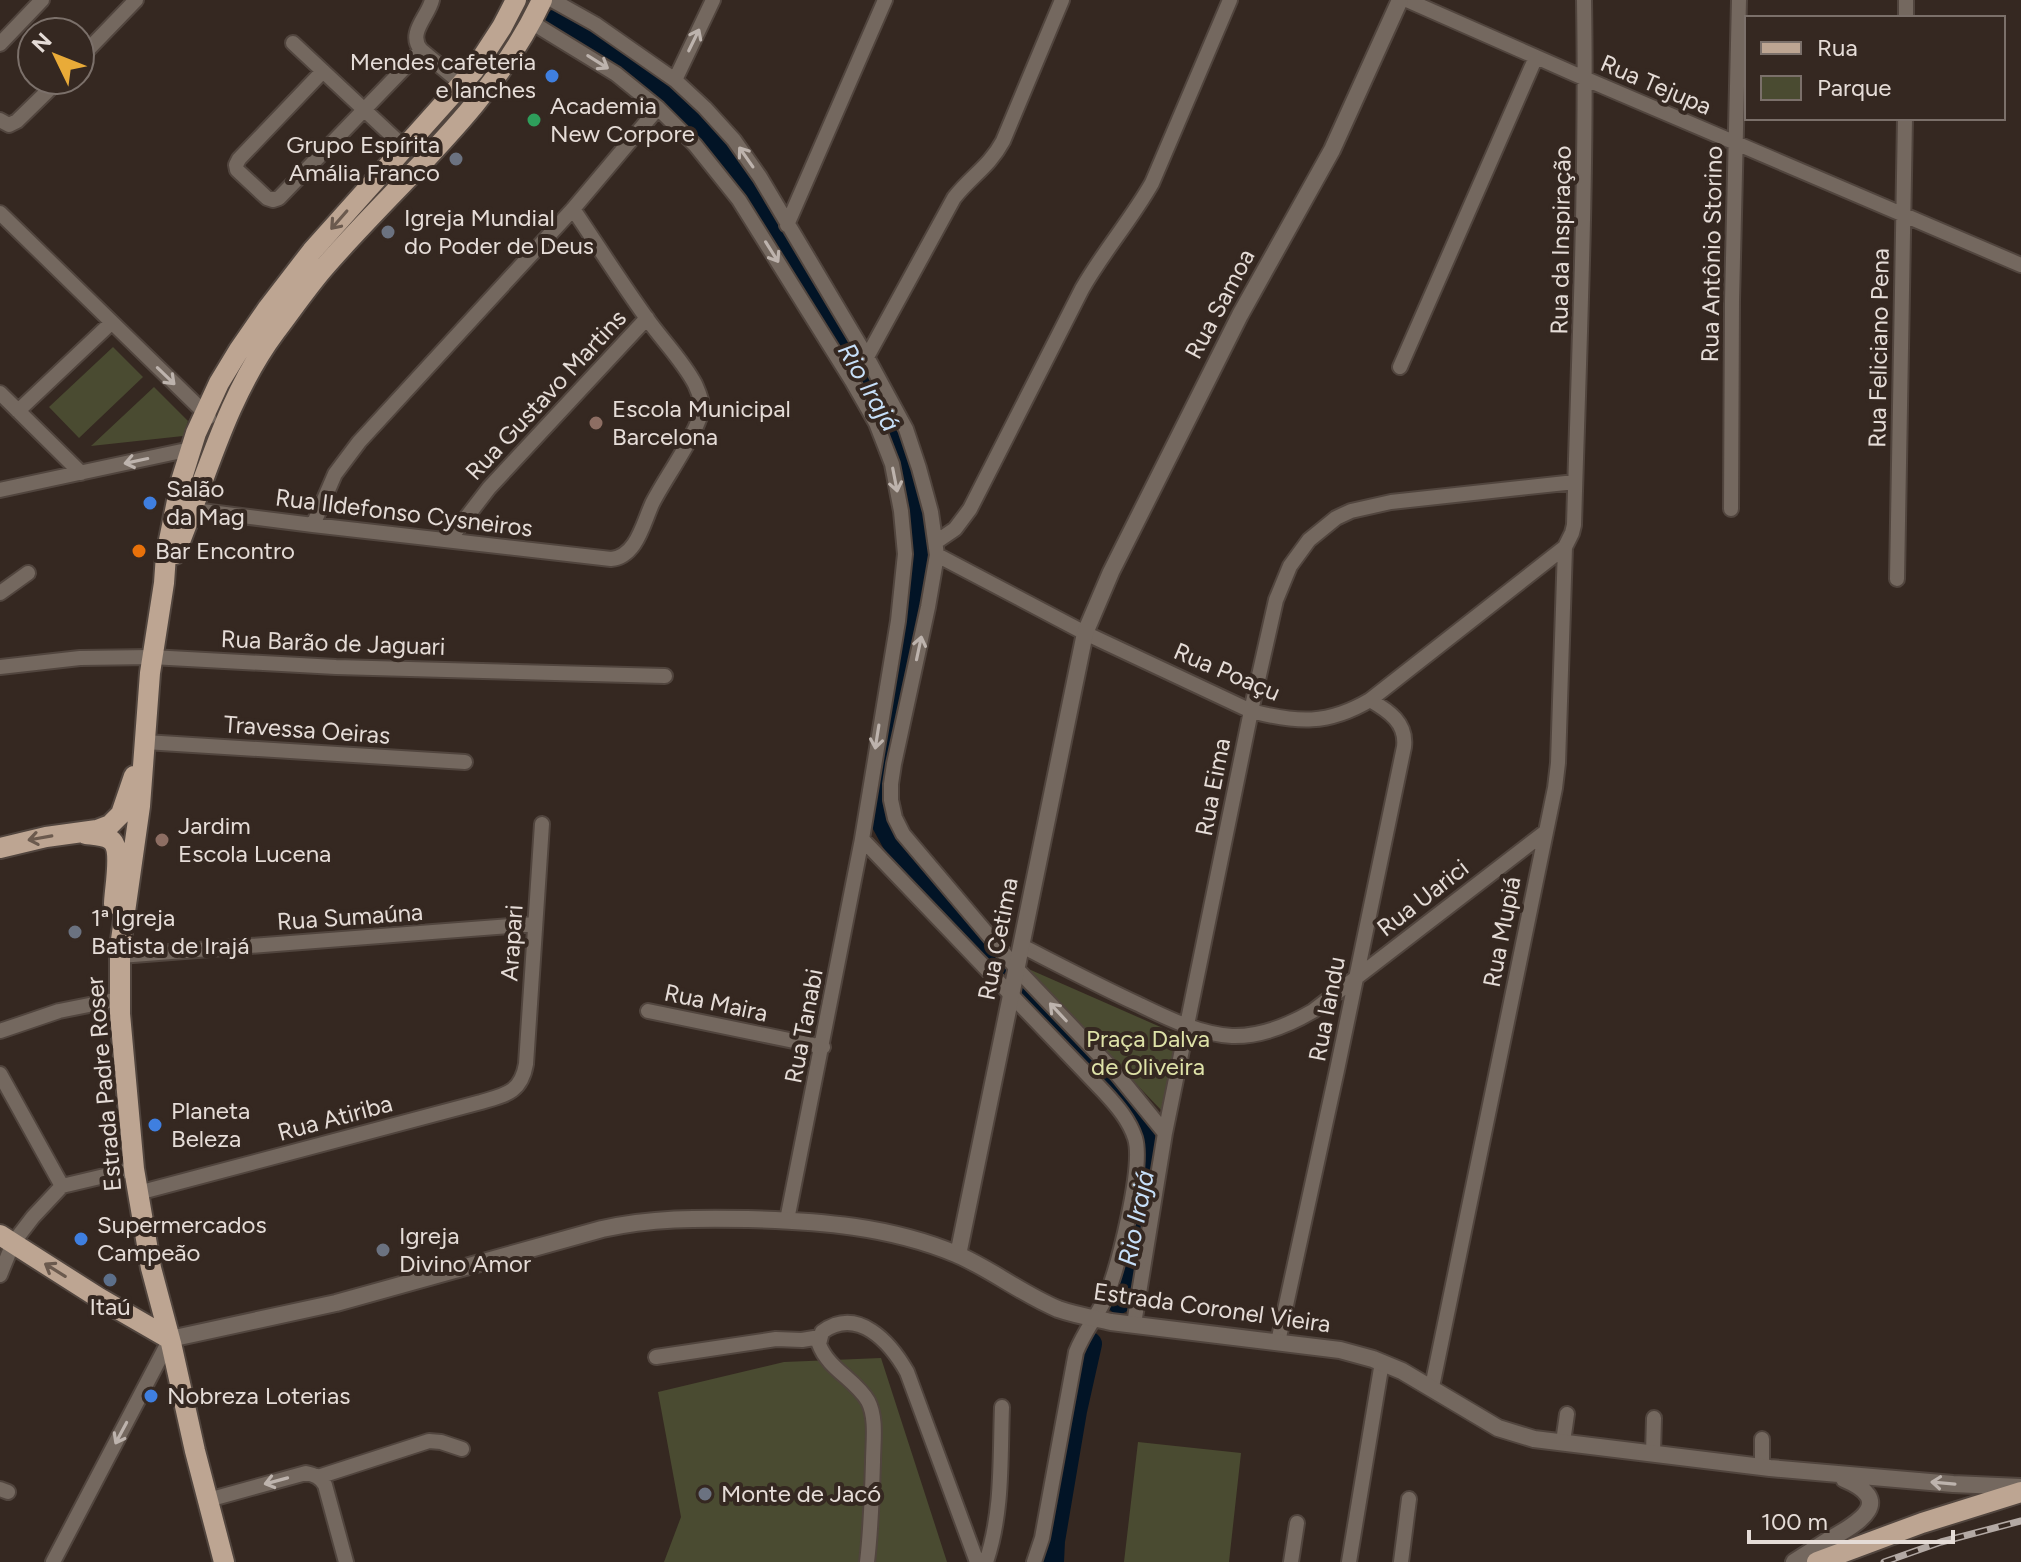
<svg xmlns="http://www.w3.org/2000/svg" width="2021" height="1562" font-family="Figtree,sans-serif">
<rect width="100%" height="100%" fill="#352821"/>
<!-- green -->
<path fill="#4a4b31" d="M113,347l30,30 -64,61 -30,-31z
M154,387l34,34 -5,15 -92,10z
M1024,967l157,69 -18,76z
M881,1358l66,204h-283l17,-45 -23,-125 126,-30z
M1138,1442l103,11 -12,109h-105z"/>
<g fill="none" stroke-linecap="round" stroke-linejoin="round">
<!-- river -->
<path stroke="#021426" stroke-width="24" d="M557,21l82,52 50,41 29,32 42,59 108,175 30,52 17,57 6,65 -11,73 -32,164 2,26 17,31 27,35 72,82
M1019,989l110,117c11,18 17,34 19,56l-29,140
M1052,1562l1,-21 22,-130 15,-67"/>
<defs>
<path id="minor" d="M552,0l43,24 80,56 30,28 29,32 26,37 107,180 39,72 13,39 12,44 6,43 -9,52 -34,157 -3,20v16l4,18 8,16 114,135 100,105 48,59
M1407,0l179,79 435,186
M1906,18v-18
M531,22l85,52 42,34 37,37 44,55 113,181 24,42 16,41 9,47 4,43 -7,67 -36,218 242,253c13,14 25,28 31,46 9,29 -17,129 -29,159 -9,19 -22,35 -30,55l-34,186 -8,24
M293,43l111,104
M0,44l42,-44
M421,50l41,34
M80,58l56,-58
M323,71l-84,88 -3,6 1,5 30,28 6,2 6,-2 133,-138 9,-10c-14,-17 7,-33 11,-50
M675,80l38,-80
M0,120l9,5 8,-4 42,-41
M0,213l209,204
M787,225l98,-225
M867,357l87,-159c17,-22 35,-31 49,-57l59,-141
M1400,367l136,-310
M0,393l81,80
M18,411l93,-88
M0,490l191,-41
M1731,509l1,-208 7,-301
M194,510l119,15 298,34c25,-2 32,-35 41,-55 11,-23 49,-75 50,-97 0,-8 -4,-16 -7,-23 -12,-23 -32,-43 -47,-64 -26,-36 -50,-74 -75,-111
M313,525l22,-51 24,-32 214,-233 85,-101
M449,540l40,-52 158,-170
M936,542l19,-13 15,-20 112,-220c21,-37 49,-69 70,-106l78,-183
M937,555l148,78 166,78c46,12 77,14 119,-11l195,-153
M1897,579l8,-461
M0,593l28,-20
M0,667l80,-9 71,-1 185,10 329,9
M145,742l320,20
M1022,946c39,20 77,40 116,58 29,14 61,30 94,32 29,1 57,-11 81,-25l231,-178
M120,956l415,-32
M648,1011l175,36
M0,1031l59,-20 60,-12
M0,1074l62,112
M138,1193l343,-91c24,-7 40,-9 45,-38l16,-240
M787,1220l75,-381
M0,1275l13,-32 20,-26 29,-31 72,-17
M1134,1324l31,-191 86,-422 25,-111 14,-34 19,-26 27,-22 15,-7 40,-9 184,-20
M1278,1342l59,-272 67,-323c3,-24 -15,-36 -34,-47
M656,1357l120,-18 26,1 18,-3
M1432,1387l123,-599 3,-25 7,-216 7,-14 2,-8c5,-175 13,-350 10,-525
M1563,1442l4,-28
M1653,1453l1,-35
M1762,1467v-28
M318,1477l111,-36 12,1 21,7
M0,1489l8,3
M208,1500l98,-27c9,2 14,4 19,12l21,77
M53,1562l117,-223
M867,1562c4,-33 5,-66 6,-100 0,-19 4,-44 -5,-61 -13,-22 -40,-32 -49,-57l3,-12c36,-26 68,10 85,40l70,190
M986,1562c17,-50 14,-103 16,-155
M1291,1562l6,-39
M1349,1562l33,-200
M1401,1562l8,-63"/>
<path id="tertiary" d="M958,1255l127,-622 26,-61 129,-257 92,-165 68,-150
M170,1339l166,-36 266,-74c49,-11 96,-11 146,-10 71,2 141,7 208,35 35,15 66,40 102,55 17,6 35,9 53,13l229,28 33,9 29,12 96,57 36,11 236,29 183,16 68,3
M1794,1562c11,-7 22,-14 33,-21 29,-17 71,-39 17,-62"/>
<path id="primary" d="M175,554c31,-75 51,-156 100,-222 16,-21 31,-43 48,-63 76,-88 169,-162 219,-269
M86,834c8,1 19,1 25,6 12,9 3,50 3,64
M0,848l46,-11 51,-7 13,-5 11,-11 13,-38
M0,1235l99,63 71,41
M224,1562l-29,-111 -24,-108 -20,-75 -17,-99 -14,-155v-67l20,-141 10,-133 14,-90 2,-28 15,-74 15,-48 23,-50 20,-33 29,-42 44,-57 162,-181 28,-43 14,-27
M1817,1562l105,-39 99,-31"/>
</defs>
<!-- minor casing -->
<use href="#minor" stroke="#51453e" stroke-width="18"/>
<!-- tertiary casing -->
<use href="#tertiary" stroke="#51453e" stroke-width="20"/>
<!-- primary casing -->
<use href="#primary" stroke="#51453e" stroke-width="24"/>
<!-- minor -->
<use href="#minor" stroke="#74685f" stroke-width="14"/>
<!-- tertiary -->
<use href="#tertiary" stroke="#74685f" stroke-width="16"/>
<!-- primary -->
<use href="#primary" stroke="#bda592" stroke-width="20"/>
<defs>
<path id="rail" d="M1884,1562l57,-20 80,-21"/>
</defs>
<!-- rail casing -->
<use href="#rail" stroke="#b3a9a4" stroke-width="7"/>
<!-- rail -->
<use href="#rail" stroke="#352821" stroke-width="4" stroke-dasharray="12" stroke-linecap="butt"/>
</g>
<!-- one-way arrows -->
<defs><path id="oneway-shaft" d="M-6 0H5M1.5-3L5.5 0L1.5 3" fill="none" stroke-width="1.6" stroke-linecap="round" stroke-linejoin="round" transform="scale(2)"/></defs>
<g stroke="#bdb3ad">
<use href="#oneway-shaft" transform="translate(694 40) rotate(-64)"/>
<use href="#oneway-shaft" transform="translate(598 62) rotate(32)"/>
<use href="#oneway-shaft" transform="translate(746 157) rotate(-125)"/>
<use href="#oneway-shaft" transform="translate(772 252) rotate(58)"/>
<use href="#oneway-shaft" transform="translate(166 376) rotate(44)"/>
<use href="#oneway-shaft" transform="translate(136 461) rotate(168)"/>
<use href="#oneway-shaft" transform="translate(895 480) rotate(79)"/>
<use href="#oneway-shaft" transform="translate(919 648) rotate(-78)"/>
<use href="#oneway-shaft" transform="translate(877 737) rotate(99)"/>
<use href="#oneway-shaft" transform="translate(1058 1012) rotate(-133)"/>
<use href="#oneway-shaft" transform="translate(121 1433) rotate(118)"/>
<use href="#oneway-shaft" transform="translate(276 1481) rotate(165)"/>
<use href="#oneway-shaft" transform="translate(1943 1483) rotate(-175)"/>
</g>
<g stroke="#6b5a4e">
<use href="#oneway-shaft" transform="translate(339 220) rotate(131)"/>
<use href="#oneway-shaft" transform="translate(40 838) rotate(170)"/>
<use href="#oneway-shaft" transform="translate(55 1270) rotate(-148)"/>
</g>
<!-- markers -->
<g fill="#3f7fe0" stroke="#352821" stroke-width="3">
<circle cx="552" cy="76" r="8"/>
<circle cx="150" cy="503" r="8"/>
<circle cx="155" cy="1125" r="8"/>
<circle cx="81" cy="1239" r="8"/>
<circle cx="151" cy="1396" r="8"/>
</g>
<circle fill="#2e9e5b" stroke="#352821" stroke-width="3" cx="534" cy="120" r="8"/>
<g fill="#6b7280" stroke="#352821" stroke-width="3">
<circle cx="456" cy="159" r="8"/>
<circle cx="388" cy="232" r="8"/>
<circle cx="75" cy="932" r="8"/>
<circle cx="383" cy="1250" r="8"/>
<circle cx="705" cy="1494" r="8"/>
</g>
<g fill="#8d6e63" stroke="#352821" stroke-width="3">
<circle cx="596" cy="423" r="8"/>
<circle cx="162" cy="840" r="8"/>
</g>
<circle fill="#e8710a" stroke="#352821" stroke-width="3" cx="139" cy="551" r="8"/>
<circle fill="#5c6f8a" stroke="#352821" stroke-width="3" cx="110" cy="1280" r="8"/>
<g text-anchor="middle" stroke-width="8" stroke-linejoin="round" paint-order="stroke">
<!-- poi labels -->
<g font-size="24" fill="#e5dcd7" stroke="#352821" text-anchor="start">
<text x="536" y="70" text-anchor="end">Mendes cafeteria<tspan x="536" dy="28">e lanches</tspan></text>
<text x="550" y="114">Academia<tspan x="550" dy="28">New Corpore</tspan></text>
<text x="440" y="153" text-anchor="end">Grupo Espírita<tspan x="440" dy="28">Amália Franco</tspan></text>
<text x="404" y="226">Igreja Mundial<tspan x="404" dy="28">do Poder de Deus</tspan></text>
<text x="612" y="417">Escola Municipal<tspan x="612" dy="28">Barcelona</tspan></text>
<text x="166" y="497">Salão<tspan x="166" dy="28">da Mag</tspan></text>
<text x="155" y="559">Bar Encontro</text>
<text x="178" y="834">Jardim<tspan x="178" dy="28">Escola Lucena</tspan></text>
<text x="91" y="926">1ª Igreja<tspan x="91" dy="28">Batista de Irajá</tspan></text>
<text x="171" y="1119">Planeta<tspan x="171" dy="28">Beleza</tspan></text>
<text x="97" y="1233">Supermercados<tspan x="97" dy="28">Campeão</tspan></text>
<text x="399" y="1244">Igreja<tspan x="399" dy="28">Divino Amor</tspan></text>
<text x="110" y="1315" text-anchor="middle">Itaú</text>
<text x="167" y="1404">Nobreza Loterias</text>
<text x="721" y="1502">Monte de Jacó</text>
</g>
<!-- street labels -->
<g font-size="24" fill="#e5dcd7" stroke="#352821">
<text transform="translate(1656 85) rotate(23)" y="8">Rua Tejupa</text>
<text transform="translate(1561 240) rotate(-89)" y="8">Rua da Inspiração</text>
<text transform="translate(1712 254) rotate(-89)" y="8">Rua Antônio Storino</text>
<text transform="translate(1220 304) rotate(-62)" y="8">Rua Samoa</text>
<text transform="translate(1879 348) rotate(-89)" y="8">Rua Feliciano Pena</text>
<text transform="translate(546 395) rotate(-47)" y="8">Rua Gustavo Martins</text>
<text transform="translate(404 513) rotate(7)" y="8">Rua Ildefonso Cysneiros</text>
<text transform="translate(333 643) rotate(2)" y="8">Rua Barão de Jaguari</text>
<text transform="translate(1227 672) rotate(23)" y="8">Rua Poaçu</text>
<text transform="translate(307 730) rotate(4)" y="8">Travessa Oeiras</text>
<text transform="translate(1213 787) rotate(-79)" y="8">Rua Eima</text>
<text transform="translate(1423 898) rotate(-38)" y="8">Rua Uarici</text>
<text transform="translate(350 917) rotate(-4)" y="8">Rua Sumaúna</text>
<text transform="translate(1502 932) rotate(-79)" y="8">Rua Mupiá</text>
<text transform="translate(998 939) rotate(-79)" y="8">Rua Cetima</text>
<text transform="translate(512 943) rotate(-86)" y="8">Arapari</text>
<text transform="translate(716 1003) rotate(12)" y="8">Rua Maira</text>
<text transform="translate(1327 1009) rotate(-79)" y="8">Rua Iandu</text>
<text transform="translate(804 1026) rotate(-79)" y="8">Rua Tanabi</text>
<text transform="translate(104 1084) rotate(-95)" y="8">Estrada Padre Roser</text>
<text transform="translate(335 1118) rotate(-15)" y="8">Rua Atiriba</text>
<text transform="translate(1212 1308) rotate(8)" y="8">Estrada Coronel Vieira</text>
</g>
<!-- park labels -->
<g font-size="24" fill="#dee2a8" stroke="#352821">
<text x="1148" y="1047">Praça Dalva<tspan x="1148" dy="28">de Oliveira</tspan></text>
</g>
<!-- water labels -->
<g font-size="26" font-style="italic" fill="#c6dff9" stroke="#352821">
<text transform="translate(869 387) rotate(60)" y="9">Rio Irajá</text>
<text transform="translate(1136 1218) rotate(-79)" y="9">Rio Irajá</text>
</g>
</g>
<!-- legend -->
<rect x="1745" y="16" width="260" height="104" fill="#352821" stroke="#7b706a" stroke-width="2"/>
<rect x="1761" y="42" width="40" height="12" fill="#bda592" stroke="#7b706a" stroke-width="2"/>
<text x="1817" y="56" font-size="24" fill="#e5dcd7">Rua</text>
<rect x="1761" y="76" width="40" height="24" fill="#4a4b31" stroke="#7b706a" stroke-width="2"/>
<text x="1817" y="96" font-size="24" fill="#e5dcd7">Parque</text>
<!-- north arrow -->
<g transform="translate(56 56) rotate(313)"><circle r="38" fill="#352821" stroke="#7b706a" stroke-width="2"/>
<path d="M0-6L14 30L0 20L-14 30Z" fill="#e9ab38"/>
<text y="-12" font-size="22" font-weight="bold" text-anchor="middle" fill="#e5dcd7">N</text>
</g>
<!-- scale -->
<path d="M1749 1530v12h204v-12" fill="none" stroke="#e5dcd7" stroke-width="4"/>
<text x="1761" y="1530" font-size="24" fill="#e5dcd7" stroke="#352821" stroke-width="6" paint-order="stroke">100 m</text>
</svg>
